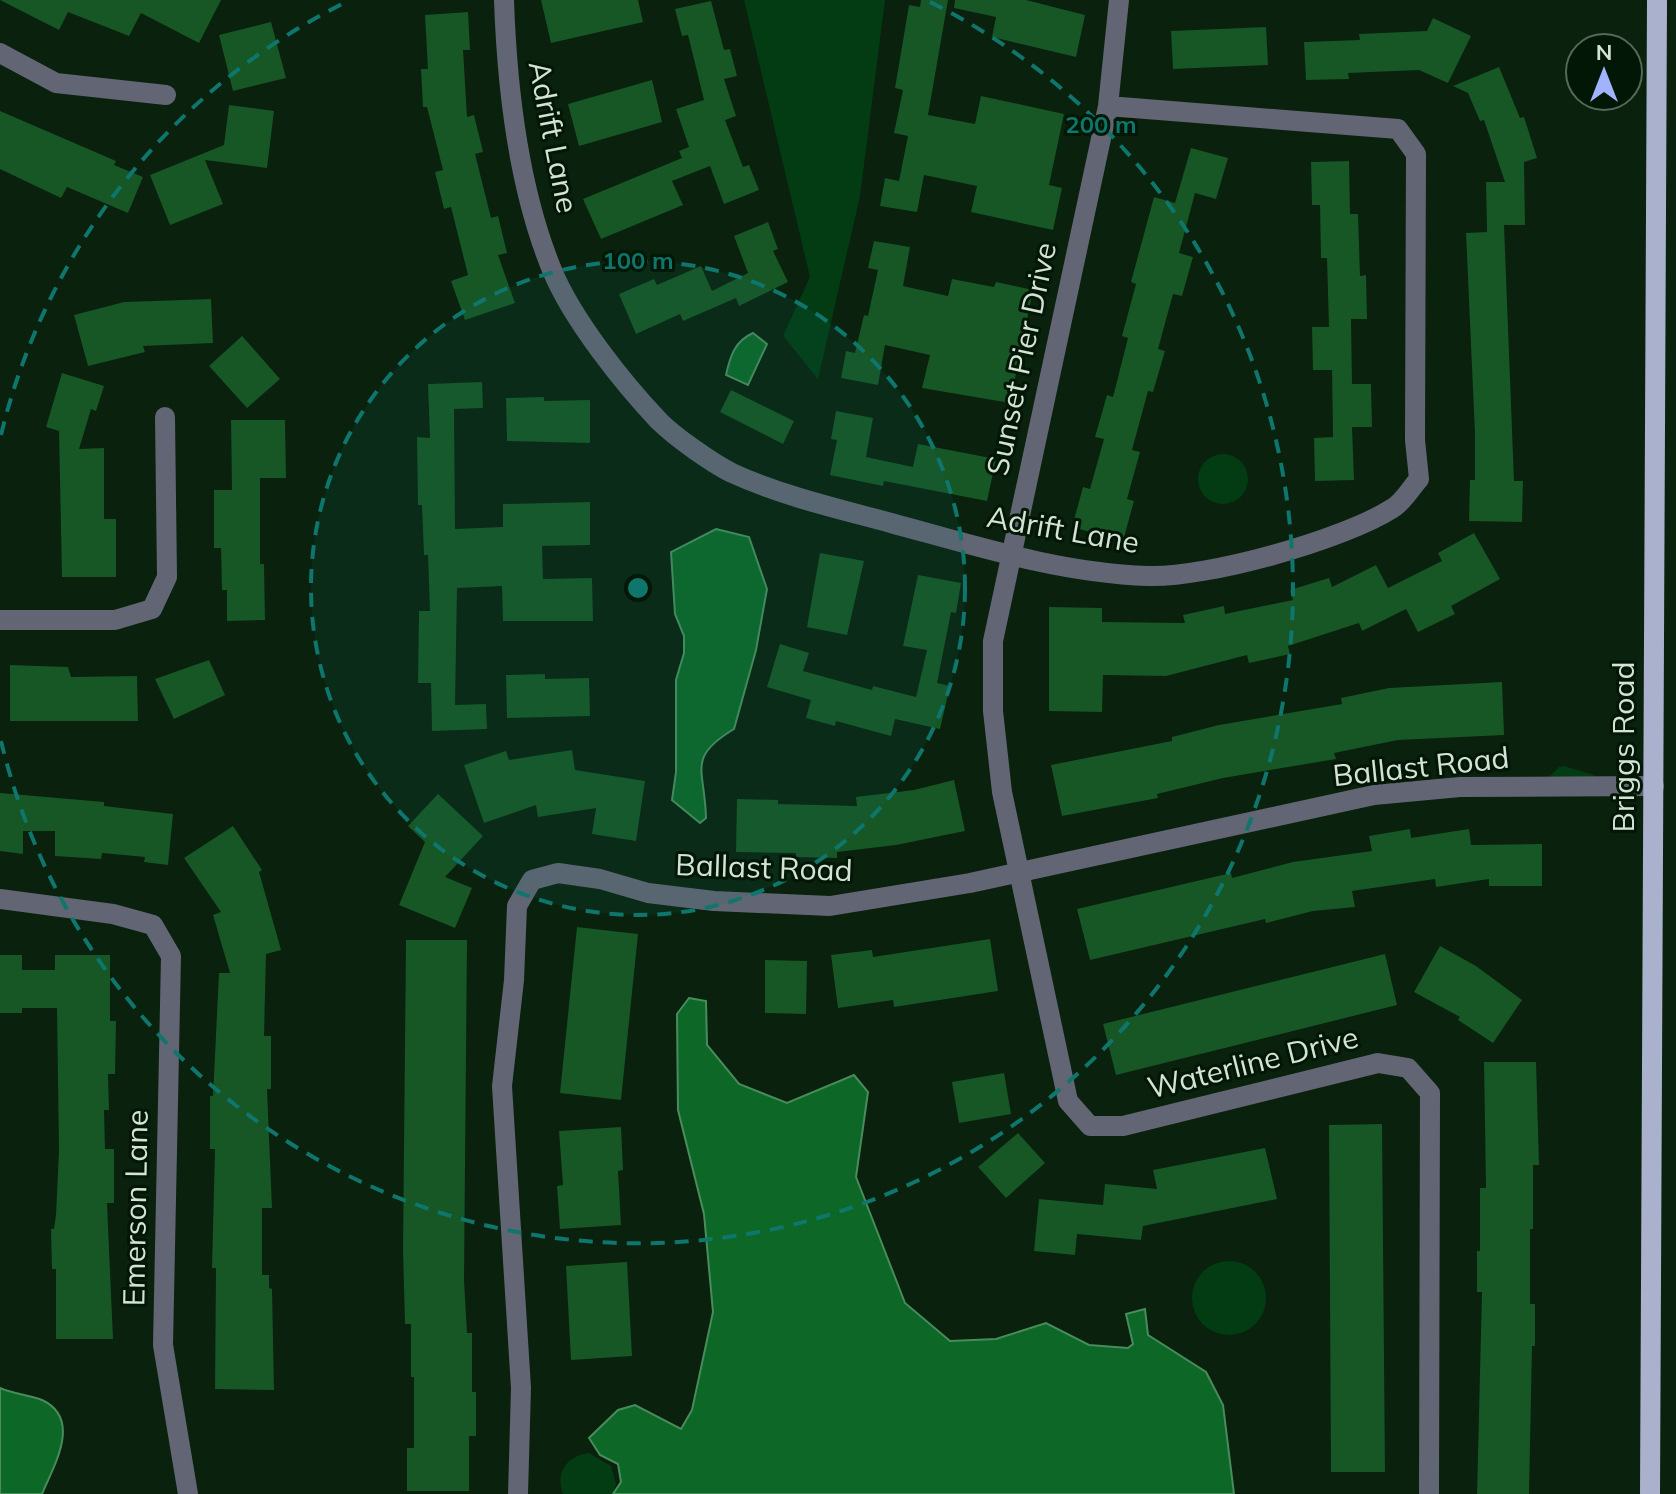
<svg xmlns="http://www.w3.org/2000/svg" width="1676" height="1494" font-family="Mulish,sans-serif">
<rect width="100%" height="100%" fill="#09210d"/>
<!-- green -->
<path fill="#033c13" d="M744,0h141l-25,196 -42,183 -35,-43 27,-59z
M1198 479a25 25 0 1 1 50 0a25 25 0 1 1-50 0Z
M1564,766l30,9 2,18 -41,2 -5,-19 9,-9z
M1192 1298a37 37 0 1 1 74 0a37 37 0 1 1-74 0Z
M589,1453l22,13 5,18 -3,10h-50c-8,-21 3,-38 26,-41z"/>
<!-- water -->
<path fill="#0d6727" stroke="#498c5c" stroke-width="2" d="M753,333l14,11 -19,41 -22,-10c4,-19 9,-34 27,-42z
M716,529l33,8 18,52 -11,61 -22,79c-48,29 -29,40 -28,89l-6,5 -28,-23 4,-28v-92l8,-27v-17l-9,-22 -4,-62z
M689,998l17,3 1,44 32,39 48,19 67,-28 14,17 -12,85 49,126 45,38 46,-2 50,-16 43,22 39,3 5,-4 -7,-30 19,-5 3,26 58,37 17,33 11,89h-621l8,-12 -3,-18 -18,-9 -11,-17 29,-28 17,-5 46,24 11,-19 21,-98 -9,-98 -26,-104 -1,-96z
M0,1388c13,6 29,7 42,12 41,19 11,67 0,94h-42z"/>
<!-- building -->
<path fill="#175625" d="M0,0h221l-22,43 -58,-30 -12,23 -61,-24 -9,18z
M541,0h97l5,22 -92,21z
M921,0h27l-20,115 47,9 6,-28 83,18 -15,71 13,3 -9,42 -82,-18 6,-26 -53,-11 -7,37 -37,-6 5,-28 14,3 9,-45 -14,-3 9,-43 -8,-2 14,-83 11,2z
M955,0h71l59,15 -9,42 -84,-20 4,-20 -42,-9z
M711,1l13,49 6,-1 7,27 -13,3 12,37 -11,4 18,47 6,-2 10,25 -35,14 -14,-38 -38,15 11,24 -82,34 -18,-40 99,-41 -3,-7 10,-4 -13,-38 28,-9 -16,-65 -6,1 -7,-27z
M468,12l2,38h-7l4,67 7,-2 9,37 -8,2 16,64 7,-2 9,37 -9,2 17,48 -50,17 -14,-39 17,-6 -17,-68 -7,2 -9,-37 8,-2 -16,-63h-4l-2,-38h7l-3,-54z
M1433,18l38,18 -23,47 -29,-13 -71,3 1,6 -43,1 -2,-38 56,-2 -1,-6 68,-3z
M271,22l15,56 -53,13 -14,-56z
M1266,27l2,38 -95,4 -2,-38z
M1499,67l21,51 4,-1 13,41 -13,4 1,63h-21l10,256h9l-1,41 -53,-1 1,-41h5v-46l-9,-201 21,-1 -1,-50h19l-21,-62 -4,1 -12,-28 -15,-7z
M652,80l10,42 -83,24 -11,-42z
M229,105l45,6 -7,57 -62,-8 18,44 -53,21 -20,-50 74,-30z
M0,111l116,50 -2,4 29,12 -15,36 -61,-26 -6,11 -61,-29z
M1191,148l37,10 -12,41 -21,-6 -16,60 14,4 -11,39 -9,-2 -15,55 7,2 -12,41 -5,-1 -16,59 8,2 -13,47 7,2 -11,40 -51,-14 11,-40 7,2 14,-50 -9,-2 12,-42 6,2 15,-59 -6,-2 14,-52 -5,-2 23,-85 21,6z
M1349,161l1,53h8l2,62 6,-1 1,44h-16l1,65h19l1,43h-20l2,53 -39,1 -1,-43 19,-1 -1,-67h-19l-1,-43h17l-2,-69h-6l-1,-53h-8l-1,-43z
M768,222l10,27 -5,2 15,31 -49,24 -3,-8 -53,23 -3,-7 -44,20 -17,-40 35,-15 3,6 44,-19 11,25 36,-18 -14,-37z
M874,241l36,6 -7,39 45,10 4,-17 42,8 2,-5 37,8 -23,113 -88,-15 8,-33 -45,-10 -7,40 -37,-7 5,-27 9,2 9,-38 4,1 10,-46 -10,-2z
M211,299l2,44 -70,3 2,6 -57,14 -14,-51 50,-13z
M242,336l38,43 -33,29 -38,-42z
M62,373l42,13 -8,25 -5,-2 -12,40 25,-1v71h12v58h-54l-3,-146 -13,-4z
M482,382l1,26 -29,1 1,120 48,-2v-23l87,-2v43l-48,1 1,33 49,-1 1,43h-90l-1,-35 -45,2 -2,117 31,-1 1,25 -55,2 -1,-48h-13l1,-72h11l-2,-56h-4l-2,-50h-4l-1,-68 13,1 -2,-54z
M731,390l63,31 -11,23 -63,-32z
M544,397v4l46,-1v43l-83,-2 -1,-43z
M836,411l37,7 -7,39 47,10 5,-23 78,15 -9,42 -103,-20 -1,5 -53,-11 7,-35 -6,-1z
M231,420h54l1,58h-26v86h4l1,56 -38,1v-31h-5l-1,-42h-7v-58h18z
M1474,533l26,46 -49,27 4,8 -37,18 -12,-23 -44,22 -3,-8 -71,23 2,8 -41,9 -2,-8 -81,21 -63,-1 -1,37 -53,-1v-104l53,1v14l83,1 -2,-8 41,-9 1,8 68,-14 -3,-10 39,-12 3,9 44,-22 12,23 54,-27 -4,-8z
M820,553l44,8 -17,74 -40,-8z
M918,575l43,8 -5,30 -5,-1 -14,71 13,3 -10,43 -45,-10 -4,17 -55,-15 -1,5 -29,-8 5,-18 -44,-13 13,-43 29,9 -6,18 69,19 1,-4 43,11 11,-47 -24,-4z
M209,660l16,35 -51,24 -19,-40z
M10,665l58,2 3,10 66,-1 1,45h-128z
M545,674v5l44,-1 1,38 -83,2 -1,-43z
M1502,682l2,53 -106,5 -64,13 2,6 -113,19 -66,16 1,4 -96,18 -11,-51 121,-24v-4l47,-12 123,-21 -1,-6 48,-10z
M572,750l3,20 70,11 -9,60 -44,-7 4,-26 -58,9 -2,-12 -52,18 -20,-58 42,-14 3,9z
M954,780l11,51 -69,14 -59,7v6l-41,-1v-4l-60,-1 1,-53 41,1v4l79,2 -1,-9 58,-7z
M0,793l104,9v4l69,8 -5,51 -24,-3 1,-5 -43,-4 -1,6 -46,-3v-25h-32v23l-23,-3z
M438,794l45,42 -38,41 27,11 -17,40 -56,-23 26,-63 -17,-16z
M233,826l29,44 -3,2 22,78 -15,4 -2,82h7v53h-4l5,119h-10v67h7v13l3,1 2,101 -59,-1 1,-121h-4l3,-119h-5v-53h3l6,-123h11l-17,-58 8,-3 -37,-54z
M1410,829l1,9 58,-9 2,16 71,-1v42h-53v-7l-53,8 -1,-8 -83,12 3,16 -42,4 -47,12 -1,-4 -175,41 -13,-51 154,-36 1,5 61,-16 79,-11 -3,-15z
M577,927l61,7 -17,166 -61,-7z
M990,939l8,52 -104,16 -1,-7 -55,8 -7,-53 41,-5 1,7z
M406,940h61l-3,340 3,53h5v59h4v44h-7v55h-62v-43h7v-71h-3v-53h-6l-2,-74z
M1440,946l36,20 46,34 -29,43 -35,-23 2,-3 -46,-25z
M1385,954l12,51 -281,70 -13,-51z
M0,955h22v15h33v-15h55v66h6l-1,53h-7l1,36h-5l1,39h9v54h-7l6,136h-57v-70h-4l-1,-40h3l2,-14 3,-65 -2,-142h-35v5h-22z
M765,960l42,1 -1,53 -41,-1z
M1484,1062h52l3,103h-6v64h-3v75h5v42h-3l-3,148h-52l5,-202h-5v-41h3v-63h6z
M1004,1073l7,41 -52,9 -7,-41z
M1382,1124l3,348h-54l-2,-347z
M621,1127l2,43 -5,1 3,54 -61,4 -3,-43 6,-1 -4,-54z
M1018,1133l27,30 -39,35 -28,-31z
M1265,1148l12,51 -134,27 -2,14 -64,-6 -2,21 -41,-4 5,-52 64,6 2,-21 52,5 -4,-19z
M627,1262l5,94 -61,4 -5,-94z"/>
<g fill="none" stroke-linecap="round" stroke-linejoin="round">
<!-- minor -->
<path stroke="#626573" stroke-width="20" d="M504,0c3,89 14,187 48,270 20,49 71,113 107,151 16,16 53,42 73,52 50,23 107,36 159,50 85,23 169,50 257,53 59,2 195,-36 245,-68 10,-6 18,-20 26,-29l-4,-39 1,-286 -18,-25 -290,-23
M1119,0l-11,106 -115,535v70l9,81 66,309 22,25h33l255,-63 30,5 22,25 -1,401
M0,53l56,30 110,12
M0,620h115l37,-11 15,-32 -2,-160
M0,899l113,15 40,11 18,31 -8,389 25,149
M518,1494l3,-106 -19,-302 12,-106 3,-74 15,-26 26,-7 42,6 48,14 66,8 116,5 140,-23 404,-88 86,-8 194,-1"/>
<!-- major -->
<path stroke="#aab1cd" stroke-width="20" d="M1650,1494l7,-1494"/>
</g>
<!-- distance rings -->
<circle cx="638" cy="588" r="327" fill="#0f766e" fill-opacity=".12"/>
<g fill="none" stroke="#0f766e" stroke-width="4" stroke-dasharray="14 10">
<circle cx="638" cy="588" r="327"/>
<path d="M1 435A655 655 0 0 1 346 2M930 2A655 655 0 1 1 1 741"/>
</g>
<g text-anchor="middle" stroke-width="6" stroke-linejoin="round" paint-order="stroke">
<!-- street labels -->
<g font-size="30" fill="#d5e3d6" stroke="#021705">
<text transform="translate(553 137) rotate(79)" y="10">Adrift Lane</text>
<text transform="translate(1022 359) rotate(-78)" y="10">Sunset Pier Drive</text>
<text transform="translate(1063 530) rotate(10)" y="10">Adrift Lane</text>
<text transform="translate(1624 747) rotate(-90)" y="10">Briggs Road</text>
<text transform="translate(1421 767) rotate(-6)" y="10">Ballast Road</text>
<text transform="translate(764 868) rotate(2)" y="10">Ballast Road</text>
<text transform="translate(1253 1063) rotate(-14)" y="10">Waterline Drive</text>
<text transform="translate(136 1208) rotate(-89)" y="10">Emerson Lane</text>
</g>
</g>
<circle cx="638" cy="588" r="12" fill="#0f766e" stroke="#021705" stroke-width="4"/>
<g font-size="24" text-anchor="middle" font-weight="bold" fill="#0f766e" stroke="#021705" stroke-width="6" stroke-linejoin="round" paint-order="stroke">
<text x="1101" y="133">200 m</text>
<text x="638" y="269">100 m</text>
</g>
<!-- north arrow -->
<g transform="translate(1604 72)"><circle r="38" fill="#021705" stroke="#566959" stroke-width="2"/>
<path d="M0-6L14 30L0 20L-14 30Z" fill="#a1b3fd"/>
<text y="-12" font-size="22" font-weight="bold" text-anchor="middle" fill="#d5e3d6">N</text>
</g>
</svg>
